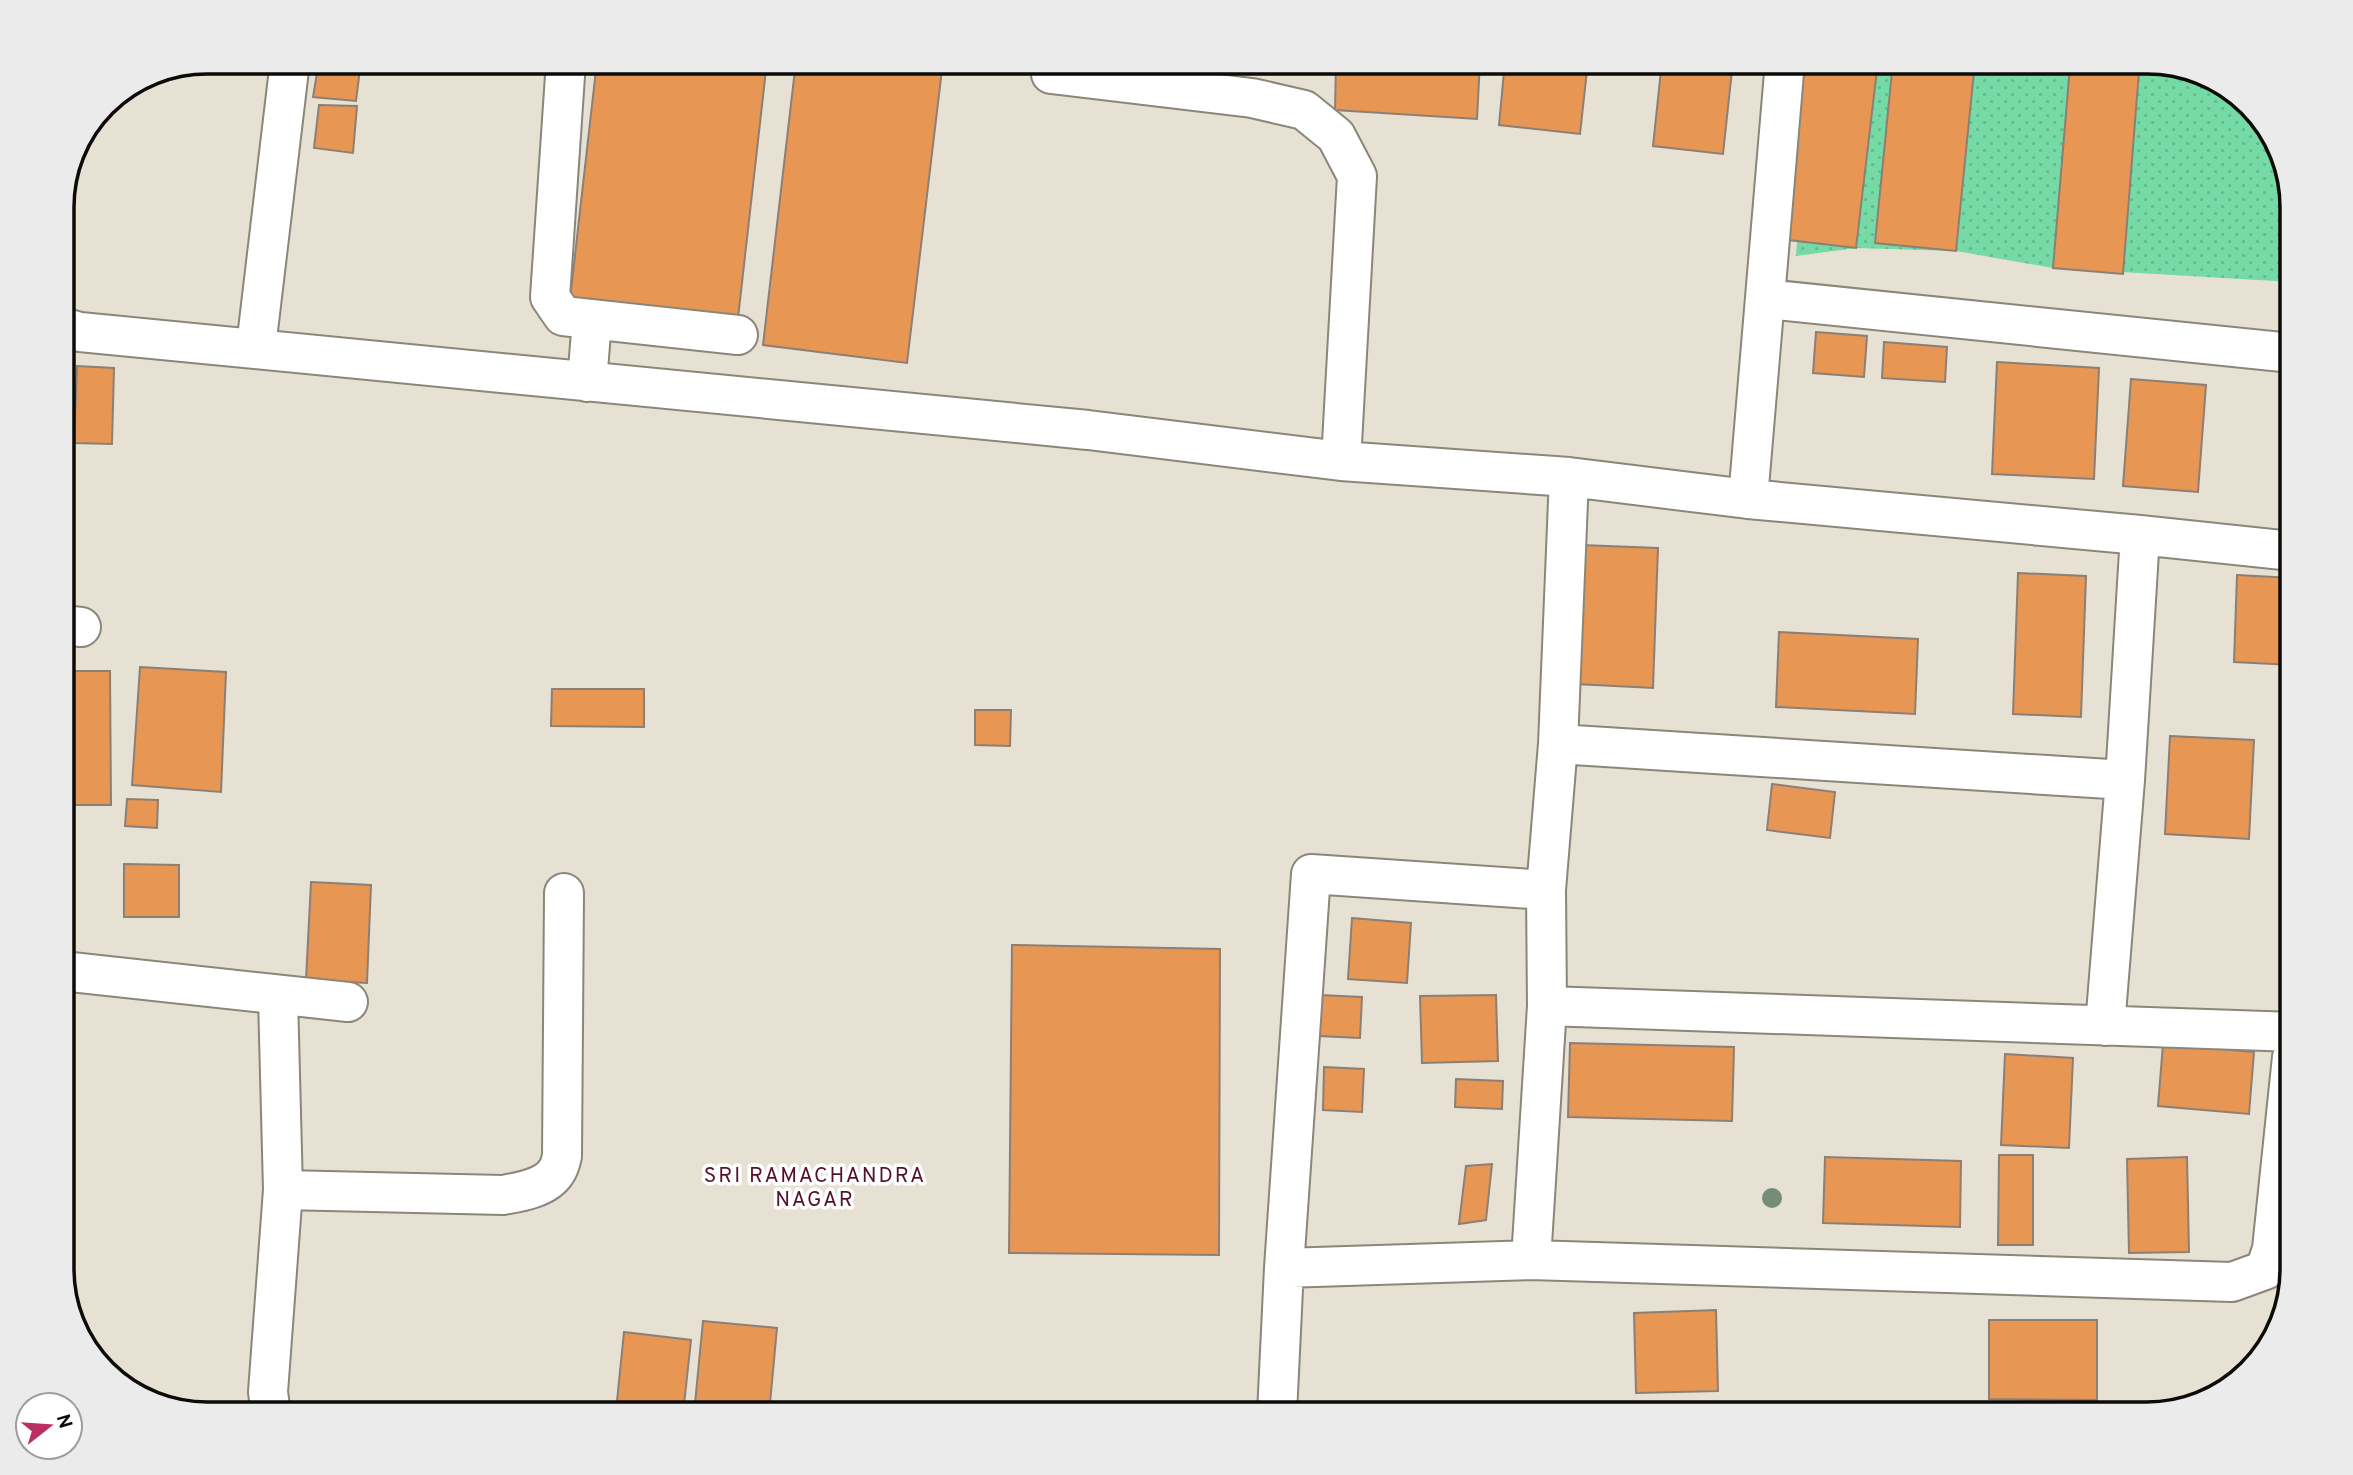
<svg xmlns="http://www.w3.org/2000/svg" width="2353" height="1475" font-family="Overpass,sans-serif">
<defs>
<pattern id="grass-dots" width="8" height="8" patternUnits="userSpaceOnUse" patternTransform="scale(1.75)"><rect width="8" height="8" fill="#75daa5"/><path d="M2 2h.1M6 6h.1" fill="none" stroke="#64ba8d" stroke-width="1.8" stroke-linecap="round"/></pattern>
</defs>
<rect width="100%" height="100%" fill="#e6e1d3"/>
<!-- grass -->
<path fill="url(#grass-dots)" d="M1811,61h336l80,24 46,49 19,72v76l-239,-14 -97,-17 -100,-3 -60,8z"/>
<!-- building -->
<path fill="#e89654" stroke="#8c7f76" stroke-width="2" d="M319,61h42l-5,40 -43,-4z
M597,61h170l-30,266 -168,-19z
M796,61h147l-36,302 -144,-18z
M1336,61h144l-3,58 -142,-9z
M1505,61h83l-8,73 -81,-9z
M1662,61h71l-10,93 -70,-8z
M1800,61h78l-22,187 -76,-9z
M1893,61h82l-19,190 -81,-8z
M2070,66l69,5 -16,203 -70,-6z
M319,105l38,1 -4,47 -39,-5z
M1816,332l51,4 -3,41 -51,-4z
M1884,342l63,5 -2,35 -63,-4z
M1997,362l102,6 -5,111 -102,-5z
M77,366l37,2 -2,76 -38,-1z
M2131,379l75,6 -8,107 -75,-6z
M1581,545l77,3 -5,140 -77,-4z
M2018,573l68,3 -5,141 -68,-3z
M2237,575l55,3v87l-58,-3z
M1779,632l139,7 -3,75 -139,-7z
M140,667l86,5 -5,120 -89,-7z
M62,671h48l1,134h-49z
M552,689h92v38l-93,-1z
M975,710h36l-1,36 -35,-1z
M2170,736l84,4 -5,99 -84,-5z
M1772,784l63,8 -5,46 -63,-8z
M127,799l31,1 -1,28 -32,-2z
M124,864l55,1v52h-55z
M311,882l60,3 -4,98 -61,-3z
M1352,918l59,5 -4,60 -59,-4z
M1012,945l208,4 -1,306 -210,-2z
M1320,995l42,2 -2,41 -42,-2z
M1496,995l2,66 -76,2 -2,-67z
M1570,1043l164,4 -2,74 -164,-4z
M2163,1044l91,8 -5,62 -91,-8z
M2005,1054l68,4 -4,90 -68,-3z
M1324,1067l40,2 -2,43 -39,-2z
M1456,1079l47,2 -1,28 -47,-2z
M1999,1155h34v90h-35z
M1825,1157l136,4 -1,66 -137,-4z
M2187,1157l2,95 -60,1 -2,-94z
M1492,1164l-6,56 -27,4 7,-58z
M1716,1310l2,81 -82,2 -2,-80z
M1989,1320h108v80l-108,-1z
M703,1321l74,7 -8,86h-75z
M624,1332l67,8 -8,74 -67,-3z"/>
<g fill="none" stroke-linecap="round" stroke-linejoin="round">
<defs>
<path id="minor" d="M566,61l-16,236 13,19 175,19
M1051,74l201,24 52,12 32,26 21,40 -16,285
M1766,299l526,54
M62,327l18,5 1008,98 253,31 228,16 179,22 392,36 152,16
M256,347l34,-286
M587,382l5,-62
M1748,499l37,-438
M62,625l19,2
M1558,744l567,36
M62,971l286,31
M1547,1006l745,26
M2105,1026l20,-246 15,-245
M283,1190l220,5c17,-3 43,-7 53,-23 3,-4 5,-11 6,-16l2,-263
M1531,1260l16,-254 -1,-116 12,-146 11,-267
M1284,1268l247,-8 701,22 33,-12 7,-21 20,-192
M271,1414l-3,-22 15,-202 -5,-193
M1277,1414l7,-146 27,-394 235,16"/>
</defs>
<!-- minor casing -->
<use href="#minor" stroke="#8b8679" stroke-width="42"/>
<!-- minor -->
<use href="#minor" stroke="#fff" stroke-width="38"/>
</g>
<!-- trees -->
<circle fill="#758c79" cx="1772" cy="1198" r="10"/>
<g text-anchor="middle" stroke-width="7" stroke-linejoin="round" paint-order="stroke">
<!-- neighbourhood labels -->
<g font-size="21" letter-spacing="2" fill="#54112a" stroke="#fff">
<text x="815" y="1182">SRI RAMACHANDRA<tspan x="815" dy="24">NAGAR</tspan></text>
</g>
</g>
<!-- crop -->
<path d="M0 0H2353V1475H0ZM207 74H2147A133 133 0 0 1 2280 207V1269A133 133 0 0 1 2147 1402H207A133 133 0 0 1 74 1269V207A133 133 0 0 1 207 74Z" fill="#ecebeb" fill-rule="evenodd"/>
<path fill="none" stroke="#0d0b07" stroke-width="3.5" d="M207 74H2147A133 133 0 0 1 2280 207V1269A133 133 0 0 1 2147 1402H207A133 133 0 0 1 74 1269V207A133 133 0 0 1 207 74Z"/>
<!-- north arrow -->
<g transform="translate(49 1426) rotate(73)"><circle r="33" fill="#ffffff" stroke="#9e9d9c" stroke-width="2"/>
<path d="M0-5L12 26L0 18L-12 26Z" fill="#bb2f65"/>
<text y="-10" font-size="19" font-weight="bold" text-anchor="middle" fill="#0d0b07">N</text>
</g>
</svg>
